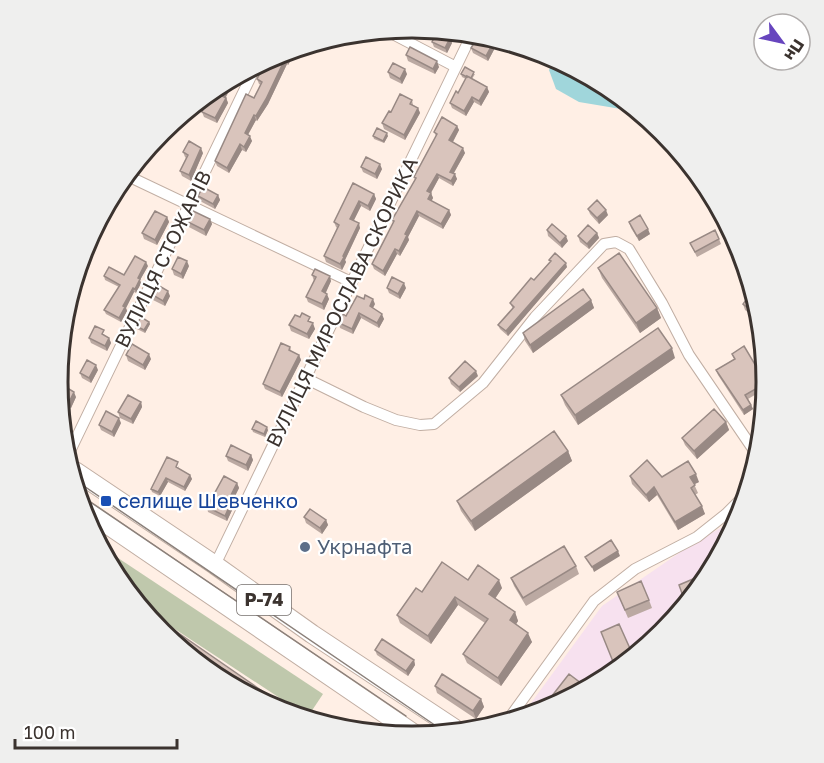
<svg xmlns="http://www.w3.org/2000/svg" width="824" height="763" font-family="'Golos Text',sans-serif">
<rect width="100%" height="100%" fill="#ffefe5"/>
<!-- industrial -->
<path fill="#f7e1ef" d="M738,519l-76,113 -115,77 -24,5 79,-108 96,-66z"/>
<!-- green -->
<path fill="#bfc8ac" d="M106,550l217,144 -14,21 -5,-1 -158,-104z"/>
<!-- water -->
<path fill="#a0d6db" d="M555,59l78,52 -54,-9 -23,-13 -7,-19z"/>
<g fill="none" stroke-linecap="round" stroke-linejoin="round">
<defs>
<path id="street" d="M389,32l67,35
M130,177l221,105
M305,378l59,29 32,13 24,5 14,-1 49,-41 52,-66 69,-73 12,-2 13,7 33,54 27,52 64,94
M71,449l184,-381
M215,565l255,-527
M510,717l84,-116 41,-32 62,-32 29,-23 17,-17"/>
<path id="primary" d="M75,471l140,94 97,69 142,94
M83,508l333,227"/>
</defs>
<!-- street casing -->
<use href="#street" stroke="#c1aea3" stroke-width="12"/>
<!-- primary casing -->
<use href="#primary" stroke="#c1aea3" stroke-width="20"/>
<!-- street -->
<use href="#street" stroke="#fff" stroke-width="10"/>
<!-- primary -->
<use href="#primary" stroke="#fff" stroke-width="18"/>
<!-- tram -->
<path stroke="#8b807a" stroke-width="1.5" d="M78,482l364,248
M80,495l326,221"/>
</g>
<!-- wall -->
<path fill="#bba9a2" d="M448,34l4,9 -5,10 -13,-6 -2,-5z
M497,44l-9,17 -15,-8 -2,-5z
M406,55l33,12 -4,7 -27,-13z
M293,56l-5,9 -1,-1 -19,40 -11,17 -1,-1 -8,15 4,6 -6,11 -4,-2 -13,23 -12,-7 -2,-5 46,-76 -2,-1 -2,-5 10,-19z
M388,72l19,2 -5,10 -12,-6z
M461,74h14l-3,5 15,8 2,5 -8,14 -7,-4 -8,14 -14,-8 -2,-5 8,-10 8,-14 -4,-2z
M226,97l2,6 -11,20 -13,-6 -2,-5z
M412,100l1,5 5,3 2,5 -15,27 -21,-11 -2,-6 9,-11z
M457,126l2,4 -6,12 12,11 -11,20 3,6 -4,7 -14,-8 -8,15 2,5 -2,3 18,9 2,5 -8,14 -24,-13 -11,21 1,3 -9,16 -3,-2 -12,22 -11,-7 -2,-5 21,-41 -1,-3 23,-40 -1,-3 22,-41 -2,-4z
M373,136h15l-4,7 -10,-4z
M183,152l20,1 -12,28 -9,-5 -2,-5 6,-13 -1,-1z
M361,167l21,2 -5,10 -14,-7z
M353,183l21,11 2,5 -6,12 -9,-5 -7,14 6,8 -15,32 1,2 -4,8 -16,-8 -2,-6 13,-28 -1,-1 -2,-5z
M218,195l2,5 -5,9 -15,-8 -2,-5z
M588,209l20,6 -9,9 -9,-10z
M167,217l2,5 -12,23 -13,-6 -2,-6z
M210,219l2,5 -6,12 -19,-10 -1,-5z
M629,222l21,12 -11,7 -8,-13z
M547,230l21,11 -6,7 -14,-12z
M597,233l2,5 -10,11 -9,-7 -2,-6z
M719,239l2,5 -24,13 -7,-14z
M549,260l18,7 -59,69 -8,-7 -2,-4 15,-16 -3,-6 24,-23 16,-18z
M148,266l-8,14 1,3 -5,10 -2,-1 -8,16 1,3 -6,11 -15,-8 -2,-4 15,-23 -14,-7 -1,-4 20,-1z
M189,266l-6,13 -9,-4 -2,-6z
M598,268l59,40 4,10 -21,15 -38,-55z
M312,275l19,6 -6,12 4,6 -5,11 -16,-8 -2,-5 8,-16z
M387,288h19l-6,11 -11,-6z
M151,294l19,2 -5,10 -12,-6z
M749,296l5,21 -9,-7 -2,-6z
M591,300l3,8 -61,45 -8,-12 -2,-8z
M375,304l-2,4 11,11 -5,9 -18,-10 -8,16 -13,-6 -1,-5 7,-7z
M149,322l1,2 -5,9 -8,-4 -1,-3z
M311,322l4,7 -6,10 -18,-8 -2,-6z
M106,336l3,2 2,5 -4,8 -16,-8 -2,-5z
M744,346l22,38 -1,5 -17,10 5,10 -9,6 -26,-40 -2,-5 18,-11 -2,-5z
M290,347l1,4 8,4 2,5 -19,37 -17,-8 -2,-5z
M126,355l25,4 -6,11 -17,-9z
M675,358l-97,67 -13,-20 -4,-10z
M98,370l-7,13 -9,-5 -2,-5z
M478,376l-18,16 -9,-8 -2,-6z
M60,393l16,4 -5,11 -9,-5z
M141,402l1,5 -9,17 -13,-6 -2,-6z
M726,422l3,8 -32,29 -12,-14 -3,-7z
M121,423l-7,14 -13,-7 -2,-5z
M252,429l16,1 -3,7 -12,-5z
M568,451l4,10 -97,70 -14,-20 -4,-10z
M251,455l2,5 -5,11 -20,-10 -2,-5z
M179,466l-1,2 12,7 2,4 -7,12 -17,-9 -8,14 -8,-4 -1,-3z
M630,476l32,1 37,5 -5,2 4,9 -3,2 10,19 -27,16 -21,-35 -8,7 -17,-18z
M237,483l2,5 -8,16 2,4 -6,13 -19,-9 -1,-5z
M304,517l22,3 2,5 -6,9 -16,-11z
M576,566l3,8 -53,32 -12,-20 -3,-8z
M468,580l34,8 -7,11 20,13 3,9 -2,3 16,18 -31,44 -34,-23 -4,-9 22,-31 -27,-18 -27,39 -31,-21 -3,-8 25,-23z
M617,592l32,8 3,8 -24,10z
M375,650l39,10 1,5 -7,11 -31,-21z
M435,686l46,13 3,8 -8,12 -39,-26z"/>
<!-- shaded-wall -->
<path fill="#988984" d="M450,38l2,5 -5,10 -2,-5z
M493,43l4,1 -9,17 -2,-5z
M292,51l1,5 -5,9 -1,-5z
M285,59l2,5 -19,40 -11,17 -1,-5z
M437,61l2,6 -4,7 -2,-5z
M405,69l2,5 -5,10 -2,-5z
M233,83l-9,18 -2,-5 4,-8z
M487,87l2,5 -8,14 -2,-5z
M472,97l2,5 -8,14 -2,-5z
M226,98l2,5 -11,20 -2,-5z
M418,108l2,5 -15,27 -1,-5z
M254,115l2,5 -10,18 -1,-5z
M457,126l2,4 -8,15 -2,-5z
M387,133l1,3 -4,7 -1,-2z
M250,136l2,5 -6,11 -2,-5z
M240,144l2,6 -13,23 -2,-5z
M201,148l2,5 -12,28 -2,-6z
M463,148l2,5 -13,23 -2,-4z
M380,164l2,5 -5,10 -2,-5z
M437,174l2,4 -10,18 -2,-5z
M455,174l2,5 -4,7 -2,-5z
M431,193l2,5 -3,6 -2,-5z
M374,194l2,5 -6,12 -2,-5z
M218,195l2,5 -5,9 -2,-5z
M359,201l2,5 -9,18 -2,-5z
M449,210l2,5 -8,14 -2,-5z
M606,210l2,5 -9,9 -2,-6z
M417,211l2,5 -11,21 1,3 -9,16 -1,-5 6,-17z
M167,217l2,5 -12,23 -2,-5z
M210,219l2,5 -6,12 -2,-6z
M359,223l1,5 -15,32 1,2 -4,8 -2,-6 3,-8z
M648,229l2,5 -11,7 -2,-5z
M597,233l2,5 -10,11 -2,-5z
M566,236l2,5 -6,7 -2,-5z
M395,249l2,5 -12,22 -2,-5z
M187,261l2,5 -6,13 -2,-5z
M146,262l2,4 -8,14 1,3 -5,10 -1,-4 3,-11z
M566,263l1,4 -59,69 -2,-5z
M330,276l1,5 -7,16 -2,-6z
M404,283l2,5 -6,11 -2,-5z
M133,288l1,4 -8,16 1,3 -6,11 -2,-4 4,-12z
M168,291l2,5 -5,10 -2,-5z
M327,294l2,5 -5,11 -2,-6z
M373,299l2,5 -4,7 -1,-5z
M591,300l3,8 -61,45 -3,-8z
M657,308l4,10 -21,15 -4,-10z
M359,313l2,5 -8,16 -1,-5z
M382,314l2,5 -5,9 -2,-5z
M149,322l1,2 -5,9 -1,-3z
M313,323l2,6 -6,10 -2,-5z
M109,338l2,5 -4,8 -2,-5z
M672,348l3,10 -97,67 -3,-10z
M149,354l2,5 -6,11 -2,-5z
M299,355l2,5 -19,37 -2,-5z
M96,365l2,5 -7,13 -2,-5z
M476,371l2,5 -18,16 -1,-5z
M74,392l2,5 -5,11 -2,-6z
M141,402l1,5 -9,17 -2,-5z
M751,405l2,4 -9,6 -1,-5z
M119,418l2,5 -7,14 -2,-5z
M726,422l3,8 -32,29 -3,-8z
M267,427l1,3 -3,7 -1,-3z
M568,451l4,10 -97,70 -4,-10z
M251,455l2,5 -5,11 -2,-6z
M696,474l3,8 -6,3 -3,-8z
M190,475l2,4 -7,12 -1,-4z
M166,478l2,4 -8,14 -2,-4z
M237,483l2,5 -8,16 2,4 -6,13 -2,-5 3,-15z
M654,487l3,8 -8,7 -3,-7z
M702,506l3,8 -27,16 -3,-8z
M326,520l2,5 -6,9 -2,-6z
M618,551l2,5 -26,16 -2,-5z
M499,580l3,8 -10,15 -3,-9z
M455,597l3,8 -27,39 -3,-8z
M515,612l3,9 -5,8 -3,-9z
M528,633l4,9 -31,44 -3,-8z
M414,660l1,5 -7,11 -2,-5z
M481,699l3,8 -8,12 -3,-8z"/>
<!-- building -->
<path fill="#d9c4bc" stroke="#988984" stroke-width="1.5" d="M437,32l10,2 -1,2 4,2 -5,10 -13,-6z
M476,40l17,3 -7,13 -15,-8z
M410,47l27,14 -4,8 -27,-14z
M291,51l-4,9 -2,-1 -19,40 -10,17 -2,-1 -9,18 5,3 -6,11 -4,-3 -13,24 -12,-7 31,-67 8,4 8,-16 -5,-3 10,-19 10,-6z
M393,63l12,6 -5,10 -12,-7z
M465,67l9,5 -3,6 -4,-2v1l-6,-3z
M467,76l20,11 -8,14 -7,-4 -8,14 -14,-8 6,-12 2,2z
M226,88l-4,8 4,2 -11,20 -13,-6 6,-13z
M400,94l12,6 -2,4 8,4 -14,27 -22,-12 7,-12 2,1z
M442,117l15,9 -8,14 14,8 -13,24 5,2 -4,7 -14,-7 -10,17 4,2 -3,6 21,11 -8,14 -24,-13 -12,23 2,1 -8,16 -4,-2 -12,22 -11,-7 22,-43 -2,-1 24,-42 -2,-1 23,-43 -3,-2z
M377,128l10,5 -4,8 -10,-5z
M189,141l12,7 -12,27 -9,-4 8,-16 -5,-3z
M366,157l14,7 -5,10 -14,-7z
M353,183l21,11 -6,12 -9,-5 -9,18 9,4 -16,33 1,1 -4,7 -16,-8 15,-31 -5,-3z
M203,187l15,8 -5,9 -15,-8z
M597,200l9,10 -9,8 -9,-9z
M191,210l19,9 -6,11 -18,-9z
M155,211l12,6 -12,23 -13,-7z
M640,215l8,14 -11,7 -8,-14z
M552,224l14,12 -6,7 -13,-13z
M588,225l9,8 -10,11 -9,-8z
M715,230l4,9 -24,13 -5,-9z
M740,246l2,11 -1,1 -6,-8z
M555,253l11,10 -60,68 -8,-6 16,-18 -4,-4 21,-25 3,2 17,-19 -2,-1z
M619,253l38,55 -21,15 -38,-55z
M135,256l11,6 -8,16 2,1 -5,10 -2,-1 -10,18 2,1 -6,11 -15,-8 16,-25 -16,-9 5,-9 15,8z
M178,257l9,4 -6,13 -9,-5z
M315,269l15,7 -8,15 5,3 -5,10 -16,-7 10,-20 -4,-2z
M392,277l12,6 -6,11 -11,-6z
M156,284l12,7 -5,10 -12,-7z
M583,289l8,11 -61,45 -7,-12z
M365,295l8,4 -3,7 12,8 -5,9 -18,-10 -7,16 -13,-6 4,-9 3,2 11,-20 7,3z
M749,296l4,16 -10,-8z
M302,313l8,4 -2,4 5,2 -6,11 -18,-9 6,-10 5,2z
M141,317l8,5 -5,8 -8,-4z
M95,326l9,4 -2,4 7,4 -4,8 -16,-8z
M658,328l14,20 -97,67 -14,-20z
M281,343l9,4 -1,3 10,5 -19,37 -17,-8z
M132,344l17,10 -6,11 -17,-10z
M744,346l22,37 -21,12 6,10 -8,5 -27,-40 19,-11 -3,-5z
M87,360l9,5 -7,13 -9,-5z
M465,361l11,10 -17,16 -10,-9z
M64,386l10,6 -5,10 -8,-4 -1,-5z
M128,395l13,7 -10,17 -13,-7z
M714,409l12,13 -32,29 -12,-13z
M106,411l13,7 -7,14 -13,-7z
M256,421l11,6 -3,7 -12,-5z
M554,431l14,20 -97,70 -14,-20z
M231,445l20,10 -5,10 -20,-9z
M167,457l11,5 -2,5 14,8 -6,12 -18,-9 -8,14 -7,-3z
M647,460l15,17 26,-16 8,13 -6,3 5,8 -4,3 11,18 -27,16 -21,-35 -8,8 -16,-19z
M224,476l13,7 -9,18 3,2 -6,13 -18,-9z
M310,509l16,11 -6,8 -16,-11z
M611,540l7,11 -26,16 -7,-10z
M564,546l12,20 -53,32 -12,-20z
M442,562l26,18 10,-15 21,15 -10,14 26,18 -5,8 18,13 -30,45 -35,-24 25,-35 -33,-22 -27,39 -31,-21 19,-27 6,4z
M700,576l-16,23 -5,-14z
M641,581l8,19 -24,10 -8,-18z
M148,612l146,101 -18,-4 -115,-77z
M619,624l13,29 -18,11 -13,-32z
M382,639l32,21 -8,11 -31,-21z
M442,674l39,25 -8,12 -38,-25z
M569,674l13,10 -4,5 -31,20 -6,1z"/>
<!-- markers -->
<rect fill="#1a4fb4" stroke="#fff" stroke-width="2" x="100" y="495" width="12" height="12" rx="3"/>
<circle fill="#5c6f8a" stroke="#fff" stroke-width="2" cx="305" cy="547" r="6"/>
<g text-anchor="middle" stroke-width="4.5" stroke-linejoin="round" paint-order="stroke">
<!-- shield labels -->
<rect fill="#fff" stroke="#76706d" stroke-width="1.5" x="237" y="585" width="54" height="30" rx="4.5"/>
<g font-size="18" font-weight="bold" fill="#3b332f">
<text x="264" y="606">Р-74</text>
</g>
<!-- street labels -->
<g font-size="20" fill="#3b332f" stroke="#fff">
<text transform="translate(163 259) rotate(-64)" y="7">ВУЛИЦЯ СТОЖАРІВ</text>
<text transform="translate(342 302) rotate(-64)" y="7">ВУЛИЦЯ МИРОСЛАВА СКОРИКА</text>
</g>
<!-- transit labels -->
<g font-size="20" fill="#164399" stroke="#fff" text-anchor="start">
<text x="118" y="508">селище Шевченко</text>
</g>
<!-- service labels -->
<g font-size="20" fill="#4e5e75" stroke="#fff" text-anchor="start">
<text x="317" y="554">Укрнафта</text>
</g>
</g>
<!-- crop -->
<path d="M0 0H824V763H0ZM68 382a344 344 0 1 1 688 0a344 344 0 1 1-688 0Z" fill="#efefee" fill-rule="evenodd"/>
<path fill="none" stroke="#3b332f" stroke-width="3" d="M68 382a344 344 0 1 1 688 0a344 344 0 1 1-688 0Z"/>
<!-- north arrow -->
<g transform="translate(782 42) rotate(123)"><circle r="28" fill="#ffffff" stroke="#b1adac" stroke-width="1.5"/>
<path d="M0-4.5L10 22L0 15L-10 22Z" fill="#6745be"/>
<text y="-9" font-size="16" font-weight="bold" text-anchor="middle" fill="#3b332f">Пн</text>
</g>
<!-- scale -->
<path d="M15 739v9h162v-9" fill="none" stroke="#3b332f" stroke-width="3"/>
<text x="24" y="739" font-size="18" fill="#3b332f" stroke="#ffffff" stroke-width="4.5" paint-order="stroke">100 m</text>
</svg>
